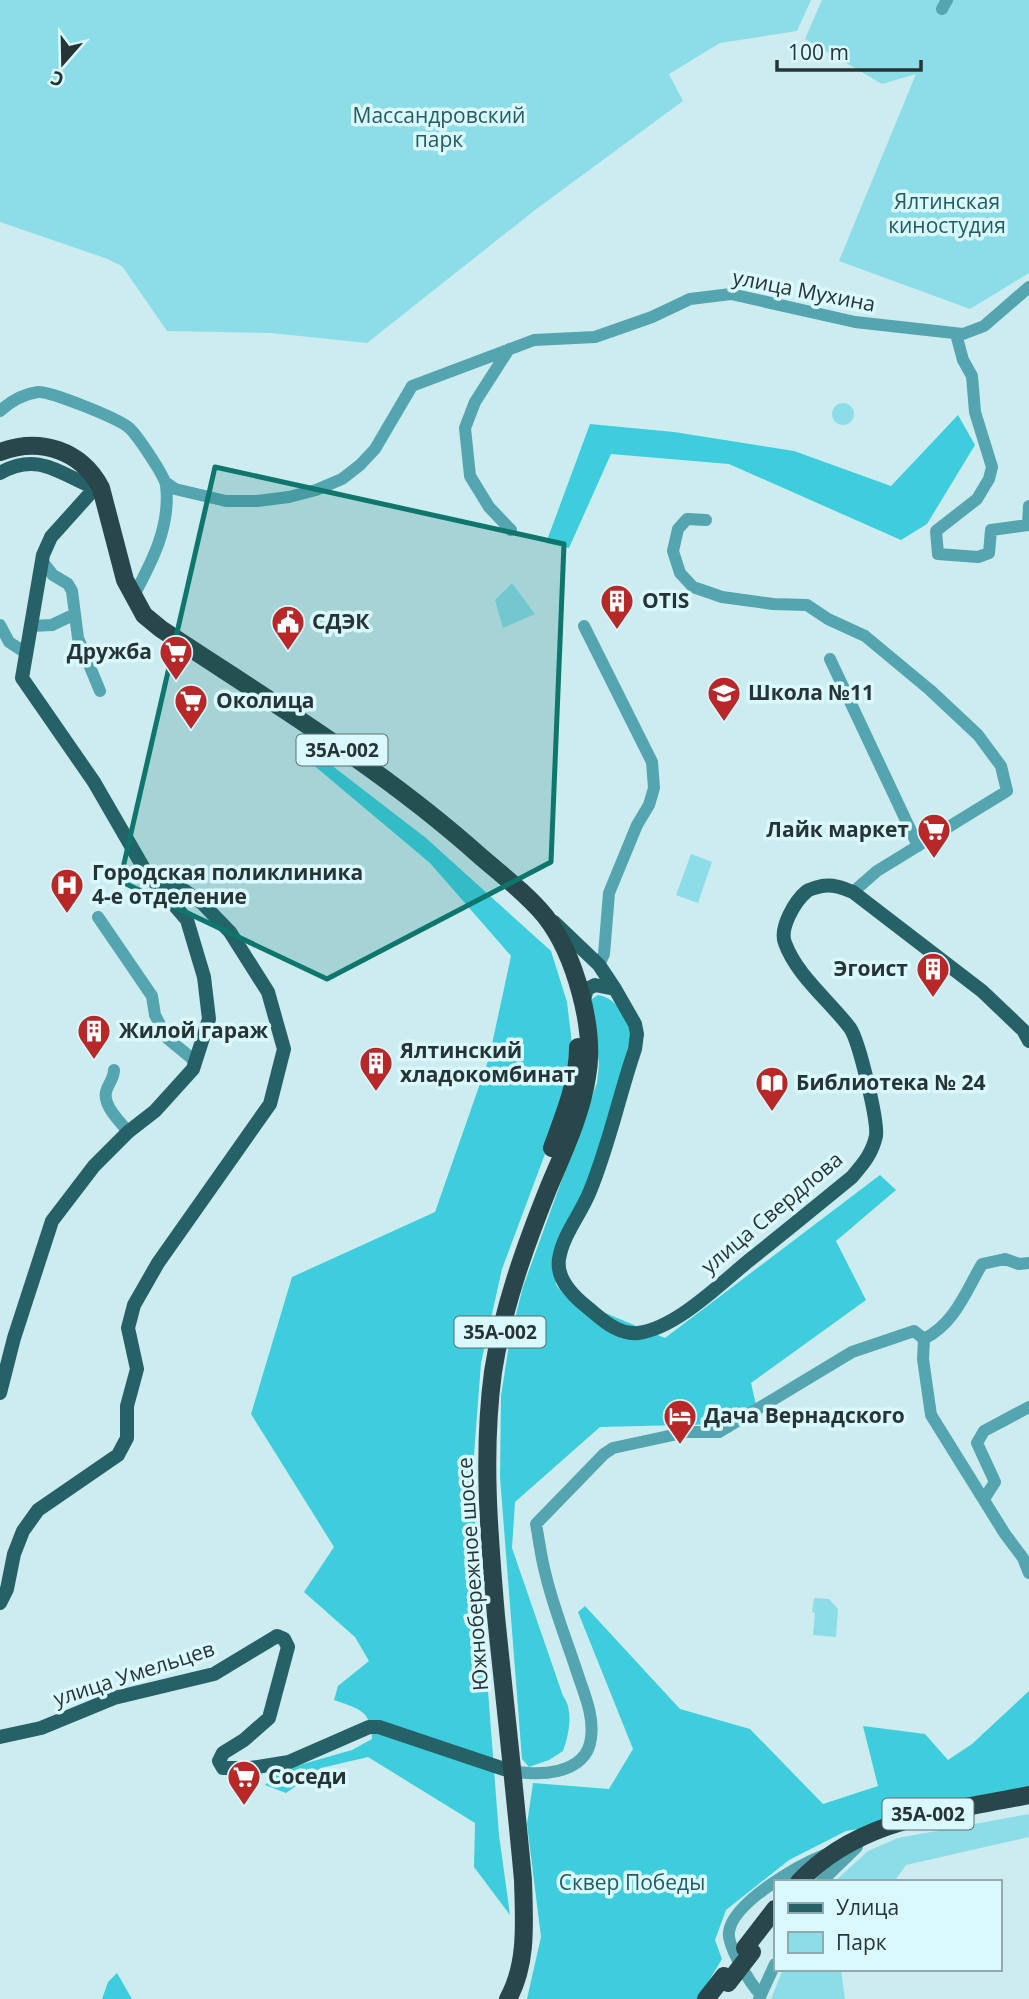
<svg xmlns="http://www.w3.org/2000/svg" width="1029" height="1999" font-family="'Open Sans',sans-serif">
<rect width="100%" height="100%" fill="#ccecf0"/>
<!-- green -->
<path fill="#8ddde8" d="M0,0h811l-14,31 -77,12 -51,31 14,27 -148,109 -168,133 -96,-10 -104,-2 -45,-65 -17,-8 -105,-36z
M822,0h207v273l-59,36 -131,-48 77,-187 -34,10 -77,-45z
M832 414a11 11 0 1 1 22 0a11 11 0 1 1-22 0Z
M512,583l23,31 -32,14 -8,-28z
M691,854l21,8 -14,41 -22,-8z
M814,1598l15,1 9,10 -2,28 -23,-2 2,-22 -3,-1z
M1029,1814v23l-123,28 -12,17h-60l34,-31 30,-13z
M783,1969h58l4,30h-74z"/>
<!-- forest -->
<path fill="#3ecddd" d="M958,415l17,30 -48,79 -26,16 -172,-76 -118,-10 -42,94 -23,-5 44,-119 84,8 120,19 97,35z
M300,741l126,97 125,113 16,51 6,50 -12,59 -59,158 -21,94 -9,118 27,354 11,80 -36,-48 1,-44 -107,-66 -47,11 -35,25 -21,-8 17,-15 70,-20 20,-11c-1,-30 -14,-30 -38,-39l4,-14 31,-25 -14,-24 -51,-45 30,-45 -83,-133 41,-137 143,-65 54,-154 22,-102 -81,-93 -125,-105z
M598,995c21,4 25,21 34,38l-42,150 -35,86 1,16 9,11 100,42 215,-163 16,15 -60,51 30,59 -115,83 5,22 -33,19 -123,3 -85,75 -3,46 51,148c11,14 6,39 0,55l-14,9 -20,7 -7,-8 -22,-282 1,-81 9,-58 13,-51 74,-204 2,-19 -8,-58 1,-7z
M585,1606l95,103 70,20 73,75 55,-18 -15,-60 62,8 23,26 24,-16 57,-53v96l-134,36 -49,8 -57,29 -63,50 -11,30 7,19 -24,40h-171l14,-62 -14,-113 6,-41 76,6 24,-40 -55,-137z
M117,1973l15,26h-30l6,-17z"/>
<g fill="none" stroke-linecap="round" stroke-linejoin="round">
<!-- minor -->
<path stroke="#54a5b0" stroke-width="12" d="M942,9l5,-9
M956,334l7,26 9,16 3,36 17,55 -3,12 -12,20 -41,32 2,23 40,3 11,-4 2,-23 37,-5 1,-19
M509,349l-34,53 -10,26 5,48 19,31 22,23
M0,411c10,-9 23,-17 38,-19 12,-1 79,26 90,35 8,6 36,48 38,58 5,41 -14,77 -33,112
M165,482l10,7 51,12h31l32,-4 27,-7 26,-11 18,-14 15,-16 37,-63 122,-46 61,-3 57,-20 38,-18 41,-5 124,28 108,12 21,-8 45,-39
M706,520l-19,-1 -9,10 -5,22 7,22 13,14 29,10 51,7 34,1 21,14 37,17 65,54 48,45 23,31 6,25 -130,80 -24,21
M42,561l11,14 15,9 4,7 6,47 22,53
M0,625l9,17 17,11
M32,626l20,-1 23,-11
M584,626l68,136 2,26 -5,17 -12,20 -28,68 -5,61 -5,11
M830,659l88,187
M98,917l54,79 3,19 12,23 28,23
M114,1070c0,9 -6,13 -8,22 -3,14 14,29 22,40
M1029,1263l-10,1 -14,-5 -23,5c-17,29 -27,59 -58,75l-1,20 8,56 74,119 18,24 6,15
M984,1499l11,-17 -18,-39 7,-12 45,-24
M507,1770c28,7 80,6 84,-32 3,-22 -6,-42 -13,-63 -11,-34 -25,-68 -33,-103 -4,-15 -6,-32 -9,-48l68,-70 9,-6 74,-16h32l133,-80 62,-21 10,8
M821,1882l36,-35
M760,1994c-10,-11 -33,-48 -31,-62 4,-30 70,-67 95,-77
M759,1999l16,-35"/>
<!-- major -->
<path stroke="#266168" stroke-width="14" d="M0,473c38,-22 60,1 95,15l-44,49 -8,18 -21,123 72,104 52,90 41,48 17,57 5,42 -16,50 -38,42 -27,21 -34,34 -42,55 -38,117 -14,55
M554,922l45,43 16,24 20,35 2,10 -2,15c-16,47 -26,96 -45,142 -9,23 -27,43 -31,68 -3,20 13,36 28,48 15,12 30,28 51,26 39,-5 84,-51 114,-75 34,-27 67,-54 100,-81 11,-13 20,-23 24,-41 2,-16 -17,-95 -26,-108 -21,-28 -53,-52 -65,-85 -6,-15 10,-42 22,-52 3,-2 11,-4 15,-5 11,-2 21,2 31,6l129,99 41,39 6,11
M583,1003l4,-14 8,-4 20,4
M0,1603l7,-14 7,-35 9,-23 15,-21 80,-55 9,-17v-32l10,-37 -9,-41 6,-23 24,-42 112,-159 14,-55 -16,-57 -38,-60 -28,-29 -17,-12 -20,-10 -13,-1
M0,1737l41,-9 73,-30 100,-24 63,-38 7,3 4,8 -19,71 -25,22 -21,13 -4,8 4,7h28l38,-6 80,-35h10l125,42"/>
<!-- highway -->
<path stroke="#29464a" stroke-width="18" d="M0,452c40,-15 81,-2 101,36l24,92 19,35 17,14c109,72 222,140 319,227 22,19 47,38 65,60 30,38 51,114 42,161 -6,39 -24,76 -39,112 -24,60 -45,119 -55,183 -11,82 -4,162 3,244 9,88 19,176 27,264 1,40 5,83 -15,119
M552,1148c12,-33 26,-66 26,-101
M799,1882c61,-65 148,-70 230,-87
M745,1948l30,-39
M706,1999l18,-23"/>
<!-- highway-bridge -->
<path stroke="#29464a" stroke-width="18" d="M728,1983l24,-31"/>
</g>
<!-- marked area -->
<path fill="#0f766e" fill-opacity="0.2" stroke="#0f766e" stroke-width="5" stroke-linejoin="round" d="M215,467l349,77 -13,318 -224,117 -207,-98z"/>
<!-- icons -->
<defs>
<symbol id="building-pin" viewBox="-11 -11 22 30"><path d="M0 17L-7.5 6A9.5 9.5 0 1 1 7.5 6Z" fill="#b82828" stroke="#d9f9fe"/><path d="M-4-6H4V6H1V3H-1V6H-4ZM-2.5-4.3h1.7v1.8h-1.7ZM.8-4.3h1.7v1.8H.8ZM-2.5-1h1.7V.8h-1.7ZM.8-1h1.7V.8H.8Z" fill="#fff"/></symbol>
<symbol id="civic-pin" viewBox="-11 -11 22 30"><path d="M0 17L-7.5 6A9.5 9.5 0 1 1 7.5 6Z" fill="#b82828" stroke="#d9f9fe"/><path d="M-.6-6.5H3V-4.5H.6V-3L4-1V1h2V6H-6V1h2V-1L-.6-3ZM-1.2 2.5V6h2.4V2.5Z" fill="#fff"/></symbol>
<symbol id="supermarket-pin" viewBox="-11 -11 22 30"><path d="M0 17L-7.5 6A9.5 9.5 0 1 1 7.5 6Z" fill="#b82828" stroke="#d9f9fe"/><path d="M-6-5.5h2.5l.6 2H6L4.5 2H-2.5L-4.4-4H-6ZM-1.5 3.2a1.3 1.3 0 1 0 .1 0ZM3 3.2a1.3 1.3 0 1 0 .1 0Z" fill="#fff"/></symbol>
<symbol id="school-pin" viewBox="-11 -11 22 30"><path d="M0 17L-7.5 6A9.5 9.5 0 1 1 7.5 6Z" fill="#b82828" stroke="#d9f9fe"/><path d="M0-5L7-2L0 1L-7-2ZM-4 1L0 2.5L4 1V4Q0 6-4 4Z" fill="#fff"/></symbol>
<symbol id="hospital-pin" viewBox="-11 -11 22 30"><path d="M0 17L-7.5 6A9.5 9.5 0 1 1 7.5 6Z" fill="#b82828" stroke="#d9f9fe"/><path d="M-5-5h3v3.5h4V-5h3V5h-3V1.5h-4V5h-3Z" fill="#fff"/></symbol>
<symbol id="library-pin" viewBox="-11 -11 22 30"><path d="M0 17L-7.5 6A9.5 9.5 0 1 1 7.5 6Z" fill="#b82828" stroke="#d9f9fe"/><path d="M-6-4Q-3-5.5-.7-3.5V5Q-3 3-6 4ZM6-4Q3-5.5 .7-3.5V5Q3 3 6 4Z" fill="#fff"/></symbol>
<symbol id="hotel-pin" viewBox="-11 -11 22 30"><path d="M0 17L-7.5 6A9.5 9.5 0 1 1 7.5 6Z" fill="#b82828" stroke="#d9f9fe"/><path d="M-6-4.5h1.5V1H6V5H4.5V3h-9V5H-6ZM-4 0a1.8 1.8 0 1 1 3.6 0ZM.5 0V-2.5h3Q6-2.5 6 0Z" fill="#fff"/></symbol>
</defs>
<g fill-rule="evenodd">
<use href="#building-pin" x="598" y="582" width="38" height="52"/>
<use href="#civic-pin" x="269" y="603" width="38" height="52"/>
<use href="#supermarket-pin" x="157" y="633" width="38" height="52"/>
<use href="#school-pin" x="705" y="674" width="38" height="52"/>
<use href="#supermarket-pin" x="172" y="682" width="38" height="52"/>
<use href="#supermarket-pin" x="915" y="811" width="38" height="52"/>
<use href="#hospital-pin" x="48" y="866" width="38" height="52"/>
<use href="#building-pin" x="914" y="950" width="38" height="52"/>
<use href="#building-pin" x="75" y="1012" width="38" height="52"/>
<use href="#building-pin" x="357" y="1044" width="38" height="52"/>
<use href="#library-pin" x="753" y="1064" width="38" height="52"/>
<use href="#hotel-pin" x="661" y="1397" width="38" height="52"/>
<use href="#supermarket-pin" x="225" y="1758" width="38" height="52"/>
</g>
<g text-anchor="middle" stroke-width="7" stroke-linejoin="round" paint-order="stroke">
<!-- shield labels -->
<g fill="#d9f9fe" stroke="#5c6f71" stroke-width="2">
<rect x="296.5" y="734.5" width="91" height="31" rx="5"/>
<rect x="454.5" y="1316.5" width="91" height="31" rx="5"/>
<rect x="882.5" y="1798.5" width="91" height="31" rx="5"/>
</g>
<g font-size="19" font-weight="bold" fill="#273435">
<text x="342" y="757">35А-002</text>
<text x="500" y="1339">35А-002</text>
<text x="928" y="1821">35А-002</text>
</g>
<!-- park labels -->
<g font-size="21" fill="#225b62" stroke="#d9f9fe">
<text x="439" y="123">Массандровский<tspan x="439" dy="24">парк</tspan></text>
<text x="947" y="209">Ялтинская<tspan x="947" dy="24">киностудия</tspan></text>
<text x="632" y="1890">Сквер Победы</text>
</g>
<!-- street labels -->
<g font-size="21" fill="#273435" stroke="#d9f9fe">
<text transform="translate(804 291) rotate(11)" y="7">улица Мухина</text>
<text transform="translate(772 1213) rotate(-40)" y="7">улица Свердлова</text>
<text transform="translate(473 1574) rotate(-94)" y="7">Южнобережное шоссе</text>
<text transform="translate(134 1674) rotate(-18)" y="7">улица Умельцев</text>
</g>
<!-- poi labels -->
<g font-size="21" font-weight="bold" fill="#273435" stroke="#d9f9fe" text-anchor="start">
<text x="642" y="608">OTIS</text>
<text x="312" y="629">СДЭК</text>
<text x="152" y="659" text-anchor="end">Дружба</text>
<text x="748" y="700">Школа №11</text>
<text x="216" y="708">Околица</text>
<text x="909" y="837" text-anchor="end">Лайк маркет</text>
<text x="92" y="880">Городская поликлиника<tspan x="92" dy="24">4-е отделение</tspan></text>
<text x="908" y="976" text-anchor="end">Эгоист</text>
<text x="119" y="1038">Жилой гараж</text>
<text x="400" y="1058">Ялтинский<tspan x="400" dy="24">хладокомбинат</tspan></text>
<text x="796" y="1090">Библиотека № 24</text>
<text x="704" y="1423">Дача Вернадского</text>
<text x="268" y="1784">Соседи</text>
</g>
</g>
<!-- legend -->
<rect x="774" y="1880" width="228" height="91" fill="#d9f9fe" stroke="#92aaae" stroke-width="2"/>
<rect x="788" y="1903" width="35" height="10" fill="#266168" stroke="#92aaae" stroke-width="2"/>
<text x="836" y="1915" font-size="21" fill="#273435">Улица</text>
<rect x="788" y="1932" width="35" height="21" fill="#8ddde8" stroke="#92aaae" stroke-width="2"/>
<text x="836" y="1950" font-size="21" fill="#273435">Парк</text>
<!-- north arrow -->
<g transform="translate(63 63) rotate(200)" stroke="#d9f9fe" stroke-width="5" paint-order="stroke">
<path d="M0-5L12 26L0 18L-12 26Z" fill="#273435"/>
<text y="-10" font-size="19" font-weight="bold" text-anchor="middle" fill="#273435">С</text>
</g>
<!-- scale -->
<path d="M777 60v10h144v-10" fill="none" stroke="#273435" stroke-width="3.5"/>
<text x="788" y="60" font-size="21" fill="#273435" stroke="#d9f9fe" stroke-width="5" paint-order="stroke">100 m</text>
</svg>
